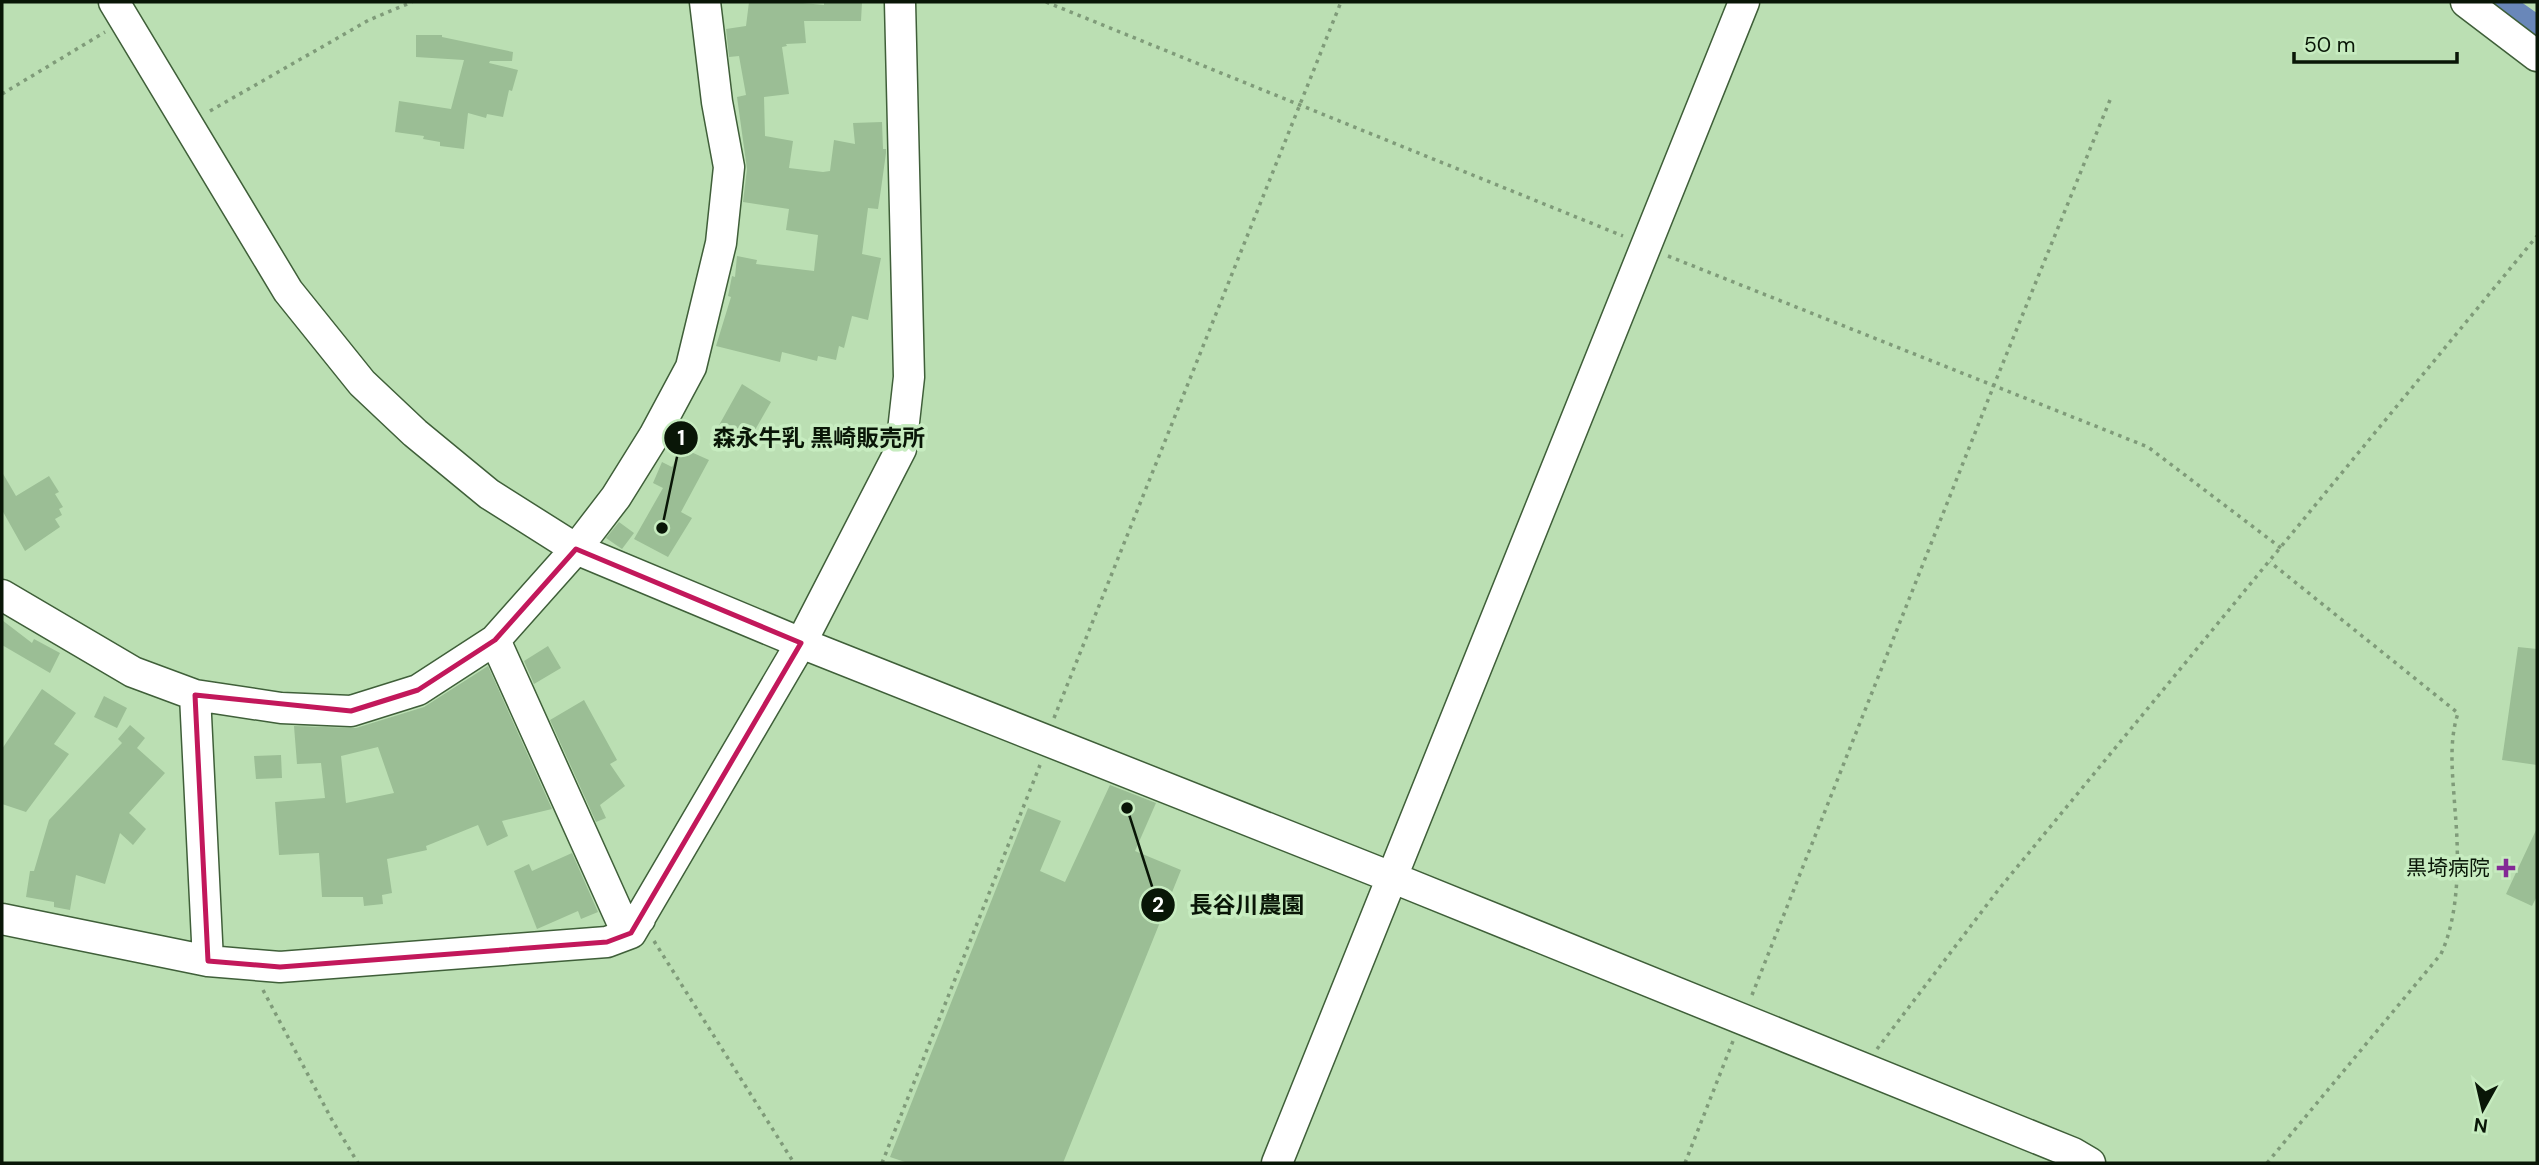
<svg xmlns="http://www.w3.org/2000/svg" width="2539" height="1165" font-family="'DM Sans','Noto Sans JP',sans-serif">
<rect width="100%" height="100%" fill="#bbdfb3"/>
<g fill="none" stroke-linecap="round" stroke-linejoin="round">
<!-- canal -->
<path stroke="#6987b9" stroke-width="23" d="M2501,2l36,25"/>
</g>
<!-- building -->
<path fill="#9bbe95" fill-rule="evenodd" d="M749,2h43l32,3v-3h38l-1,19h-57l2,22 -20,1 1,2 -5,1 7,47 -25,3 1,39 28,5 -4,27 34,4 7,-1 4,-31 21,4 -2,-21 29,-1 1,27h3v4l-5,36 -3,20 -10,-1 -6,46 19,4 -13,62 -16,-4 -8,32 -5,-2 -3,14 -18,-4 -1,5 -35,-9 -2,10 -64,-16 15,-49 -3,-1 4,-20 3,1 2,-21 20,4 -1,4 58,7 4,-36 -32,-5 3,-21 -46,-7 4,-33 -10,-72 9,-2 -7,-39 -10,1 -3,-28 20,-3z
M416,35h26v2l71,15 -1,9h-22l-1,2 29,7 -6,21 -3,-1 -6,27 -16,-3 -1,4 -18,-5 -4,36 -24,-3v-4l-17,-3 1,-3 -29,-4 4,-31 52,8 13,-49 -48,-3z
M742,384l29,18 -24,42 -29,-17z
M682,448l27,12 -28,52 11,6 -24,39 -34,-18 29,-51 -10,-5 9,-21 10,5z
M2,472l14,24 33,-20 10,16 -4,2 8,13 -4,2 3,6 -7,4 5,8 -35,24 -23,-41z
M619,522l15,11 -12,16 -16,-11z
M2,620l30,23 2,-4 26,14 -10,20 -48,-28z
M548,646l13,22 -27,16 -10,-23z
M2518,647l19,2v116l-35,-5z
M488,666l64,143 -50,12 6,15 -21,10 -9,-21 -52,21 1,4 -40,9 5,34 -10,2 1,9 -19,2 -1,-9h-41l-3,-44 -40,2 -4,-53 50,-4 -4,-35 -24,1 -3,-38 62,2 68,-21zM378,747l16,46 -48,10 -5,-47z
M42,689l34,24 -22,31 15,10 -43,58 -24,-8v-55z
M104,696l23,12 -10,20 -23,-11z
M584,700l33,60 -7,4 15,22 -25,19 6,13 -10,4 -46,-102z
M130,725l15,13 -8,10 28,25 -36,40 17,16 -13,16 -13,-12 -15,51 -29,-9 -6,35 -16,-3v-5l-28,-5 4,-26h4l15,-51 73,-77 -4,-4z
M281,755l1,23 -26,1 -2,-23z
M1110,785l46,18 -21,48 46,19 -118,293h-155l-18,-6 138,-349 33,13 -21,50 25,11z
M2537,828v68l-5,10 -26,-12z
M572,853l26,59 -17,7 -3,-8 -41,18 -23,-58 15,-7 3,7z"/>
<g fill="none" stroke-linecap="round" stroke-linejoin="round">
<defs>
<path id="minor" d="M114,2l174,289 74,92 53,50 74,61 87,55 225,94 590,234 682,276 17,10
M2466,2l71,54
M2,595l131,77 62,23 86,13 70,3 67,-21 77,-50 81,-91 40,-52 38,-61 37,-69 30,-124 8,-76 -12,-65 -12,-100
M495,640l127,282 18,-3
M195,695l13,266
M2,919l206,42 72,6 327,-25 24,-9 170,-290 100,-194 8,-72 -9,-375
M1277,1163l467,-1161"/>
</defs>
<!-- minor casing -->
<use href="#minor" stroke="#3f5f39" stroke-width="33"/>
<!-- path -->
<path stroke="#7f9b79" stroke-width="3.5" stroke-dasharray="3.5 5" stroke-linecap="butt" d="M1046,2l577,234
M2,94l103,-62
M210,111l159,-91 43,-18
M1668,256l480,191 133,101
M1054,718l287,-716
M654,941l140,222
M263,990l69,130 26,43
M1752,995l242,-610 116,-285
M1877,1049l122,-160 538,-653
M882,1163l158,-398
M1685,1163l48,-122
M2267,1163l174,-209c19,-41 18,-100 14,-144 -2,-33 -7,-66 3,-97l-188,-151"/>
<!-- minor -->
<use href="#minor" stroke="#fff" stroke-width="30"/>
</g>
<!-- marked area -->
<path fill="none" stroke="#c2185b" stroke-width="5" stroke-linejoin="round" d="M576,549l225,94 -170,290 -24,9 -327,25 -72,-6 -13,-266 156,16 67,-21 77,-50z"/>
<!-- markers -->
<path fill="#832995" stroke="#c7ecc0" stroke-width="2.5" d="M2502.5 857.5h7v7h7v7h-7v7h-7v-7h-7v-7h7z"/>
<g text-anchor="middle" stroke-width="7" stroke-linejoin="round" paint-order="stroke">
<!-- poi labels -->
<g font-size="21" fill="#091607" stroke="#c7ecc0" text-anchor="end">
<text x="2490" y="875">黒埼病院</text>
</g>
</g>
<!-- callouts -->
<path fill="none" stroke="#091607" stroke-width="2.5" d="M662 528L681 438M1127 808L1158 905"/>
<g fill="#091607" stroke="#c7ecc0" stroke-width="2.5">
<circle cx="662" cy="528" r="7"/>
<circle cx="1127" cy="808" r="7"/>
<circle cx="681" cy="438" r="18"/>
<circle cx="1158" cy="905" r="18"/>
</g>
<g font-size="21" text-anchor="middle" font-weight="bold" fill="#fff">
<text x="681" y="445">1</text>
<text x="1158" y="912">2</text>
</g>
<g font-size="23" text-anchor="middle" font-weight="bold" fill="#091607" stroke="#c7ecc0" stroke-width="7" stroke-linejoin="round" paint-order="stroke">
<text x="819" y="446">森永牛乳 黒崎販売所</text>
<text x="1247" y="913">長谷川農園</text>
</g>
<!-- border -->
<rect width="2539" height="1165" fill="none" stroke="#091607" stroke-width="7"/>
<!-- north arrow -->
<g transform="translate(2483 1109) rotate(188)" stroke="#c7ecc0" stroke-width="5" paint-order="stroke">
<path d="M0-5L12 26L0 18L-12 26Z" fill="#091607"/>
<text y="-10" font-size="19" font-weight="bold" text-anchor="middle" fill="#091607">N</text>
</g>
<!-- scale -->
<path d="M2294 52v10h163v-10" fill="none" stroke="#091607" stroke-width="3.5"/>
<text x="2304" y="52" font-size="21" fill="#091607" stroke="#c7ecc0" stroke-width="5" paint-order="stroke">50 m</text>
</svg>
